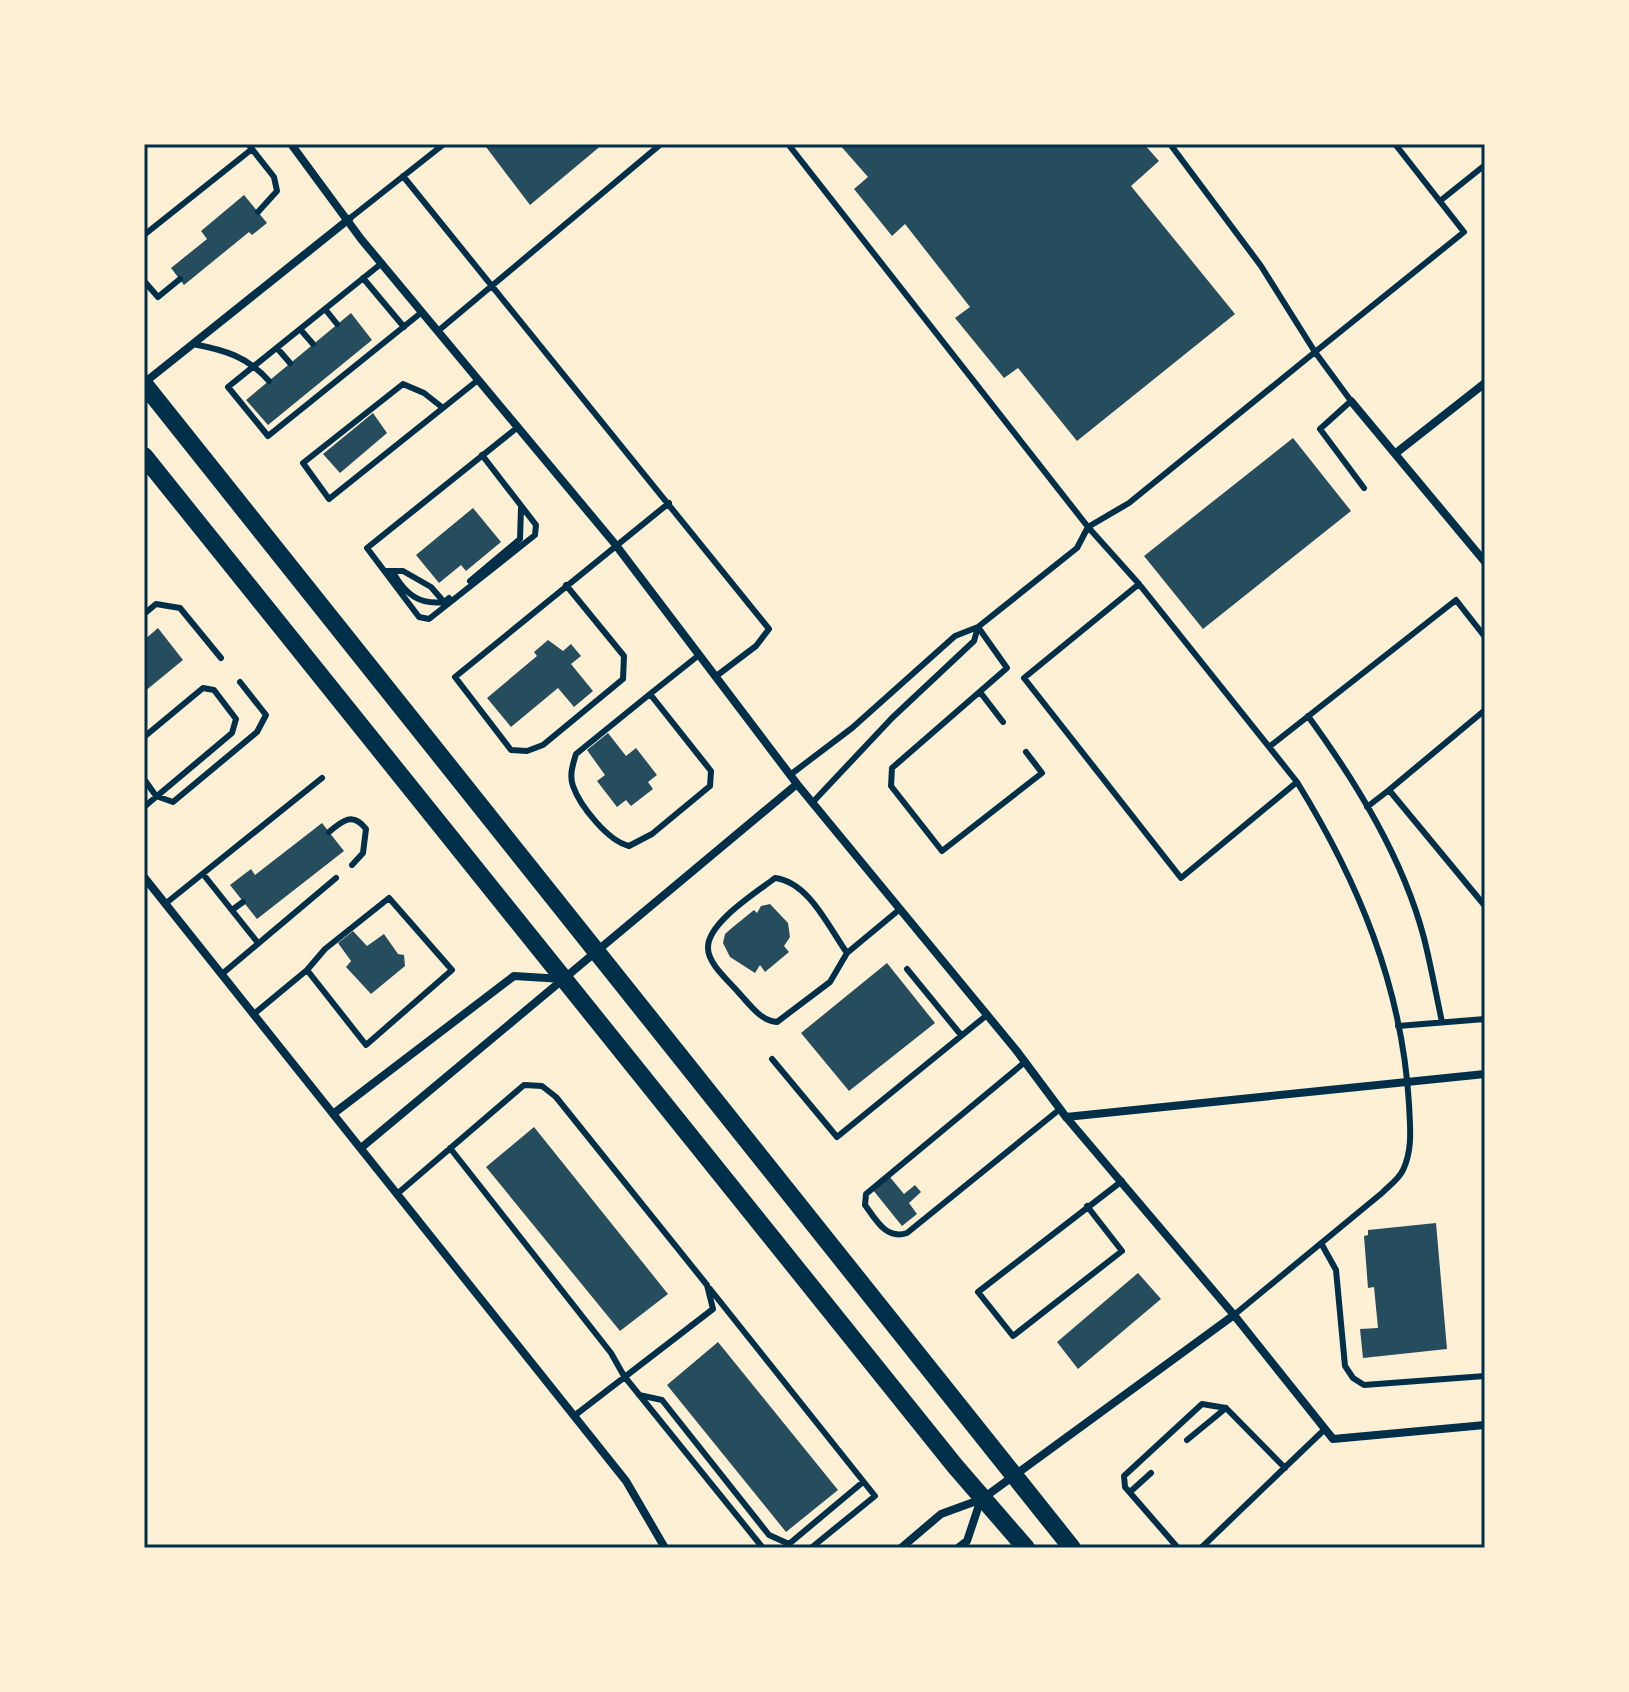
<svg xmlns="http://www.w3.org/2000/svg" width="1629" height="1692" font-family="'IBM Plex Sans',sans-serif">
<rect width="100%" height="100%" fill="#fdf0d5"/>
<!-- building -->
<path fill="#264d5e" d="M490,144h113l-73,61 -44,-58z
M839,144h305l15,17 -28,25 104,128 -158,127 -59,-73 -14,10 -49,-60 15,-11 -65,-83 -13,12 -38,-47 14,-12z
M244,195l23,28 -15,12 -3,-3 -65,53 -13,-17 36,-29 -6,-8z
M351,313l21,27 -104,85 -22,-25z
M373,413l14,20 -47,40 -17,-19z
M1293,438l58,73 -148,118 -59,-73z
M473,508l28,34 -35,29 -5,-6 -22,18 -23,-28z
M158,628l25,32 -39,32v-52z
M548,640l15,11 8,-7 10,12 -10,8 22,27 -19,16 -16,-19 -47,39 -24,-29 50,-42 -3,-4z
M608,733l18,23 10,-8 21,27 -9,7 5,7 -22,17 -5,-6 -9,7 -20,-26 8,-6 -18,-25z
M322,823l22,28 -87,68 -27,-34 21,-16 4,6z
M770,904l18,19 2,14 -6,9 5,6 -24,20 -5,-7 -5,8 -25,-16 -7,-14 2,-9 8,-7 21,-17 3,3 4,-7z
M353,931l14,15 17,-12 14,20 6,1 1,11 -34,28 -25,-27 5,-6 -13,-18z
M887,963l48,60 -86,68 -48,-58z
M534,1127l134,167 -48,37 -134,-164z
M889,1176l15,18 11,-9 6,7 -12,11 8,11 -15,12 -29,-36z
M1436,1223l11,126 -84,9 -3,-29 18,-1 -4,-41 -6,1 -4,-52 4,-1v-5z
M1138,1273l23,26 -83,70 -21,-27z
M718,1342l120,148 -52,42 -119,-147z"/>
<g fill="none" stroke-linecap="round" stroke-linejoin="round">
<!-- service -->
<path stroke="#003049" stroke-width="6" d="M248,144l26,33 3,14 -19,21
M788,144l300,383 -11,21 -99,79 -23,9 -103,92 -62,47
M144,146l3,-2
M403,176l366,453 -13,17 -41,31
M1440,201l45,-36
M349,219l95,-75
M144,235l108,-86
M382,263l-154,124 40,49 154,-124
M363,278l41,49
M144,281l14,16 22,-18
M325,309l12,15
M300,329l13,15
M438,331l223,-187
M193,344c31,6 54,12 76,37
M277,348l13,15
M443,408l-19,-15 -21,-9 -100,79 26,36 149,-119
M482,455l54,70 -1,10 -106,84 -10,-2 -52,-69 151,-121
M1364,488l-44,-59 31,-28 -36,-49 149,-120 -69,-88
M385,571h18l28,16 13,15 5,-4
M394,574c12,21 26,31 50,28
M470,581l50,-42 1,-31
M1139,584l-115,94 157,200 116,-96 -158,-198 -51,-57 41,-24 186,-151 -54,-86 -91,-122
M566,585l58,71 -1,23 -80,66 -16,6 -16,-1 -56,-73 214,-174
M144,614l12,-10 24,4 41,50
M978,627l29,41 -115,100 -1,18 51,65 100,-78 -16,-21
M980,692l23,30
M650,694l-74,60c-3,10 -7,21 -3,32 7,20 35,55 56,60l23,-12 58,-48 1,-15 -61,-77 49,-39
M1485,710l-96,80 96,116
M1308,716c48,66 95,142 116,222 7,28 12,56 18,84
M144,737l59,-49 11,2 22,29 -4,14 -88,74
M1269,747l187,-147 29,37
M144,779l12,17 17,6 84,-70 9,-17 -26,-33
M812,803l80,-85 82,-77 4,-14
M1367,807l22,-17
M329,832c14,-12 24,-20 37,-3l-3,24 -11,12
M203,874l55,69
M165,904l157,-126
M232,910l11,-8
M847,953l-17,29 -53,40c-16,-1 -27,-17 -38,-29 -10,-12 -31,-29 -31,-45 -1,-25 49,-56 67,-70 34,4 54,50 72,75l53,-44
M907,969l54,66
M222,974l114,-96
M254,1014l53,-44 59,75 86,-75 -63,-72 -64,51 -18,21
M1398,1026l87,-7
M772,1059l65,78 150,-122
M1025,1062l-159,132 -1,11c11,15 21,35 42,28l153,-124
M450,1148l161,205 13,23 139,172
M397,1194l127,-109 18,1 14,11 151,188 6,24 -139,107
M1087,1206l35,45 -109,85 -35,-44 144,-111
M1321,1243l15,27 9,96 8,12 11,7 121,-9
M710,1289l165,207 -64,52
M1234,1315l148,-122c7,-7 17,-14 21,-23 10,-21 7,-43 6,-66 -7,-118 -51,-223 -112,-322
M639,1395l23,5 107,135 20,9 74,-62
M1187,1440l39,-32
M1130,1492l21,-19
M1178,1548l-53,-61 -1,-11 78,-72 24,4 59,60
M1201,1548l124,-119"/>
<!-- minor -->
<path stroke="#003049" stroke-width="8" d="M291,144l70,95 254,305 182,240 219,266 50,67 168,198
M144,383l205,-164
M1351,401l134,161
M1396,453l89,-70
M144,877l482,604 39,67
M333,1114l181,-138 49,3
M1066,1117l419,-43
M361,1148l436,-364
M901,1548l40,-34 41,-15 252,-184 99,124 152,-14
M958,1548l9,-7 14,-42"/>
<!-- primary -->
<path stroke="#003049" stroke-width="18" d="M144,384l928,1164
M144,456l811,1010 71,82"/>
</g>
<!-- border -->
<rect width="1629" height="1692" fill="none" stroke="#fdf0d5" stroke-width="292"/>
<rect x="146" y="146" width="1337" height="1400" fill="none" stroke="#003049" stroke-width="3"/>
</svg>
